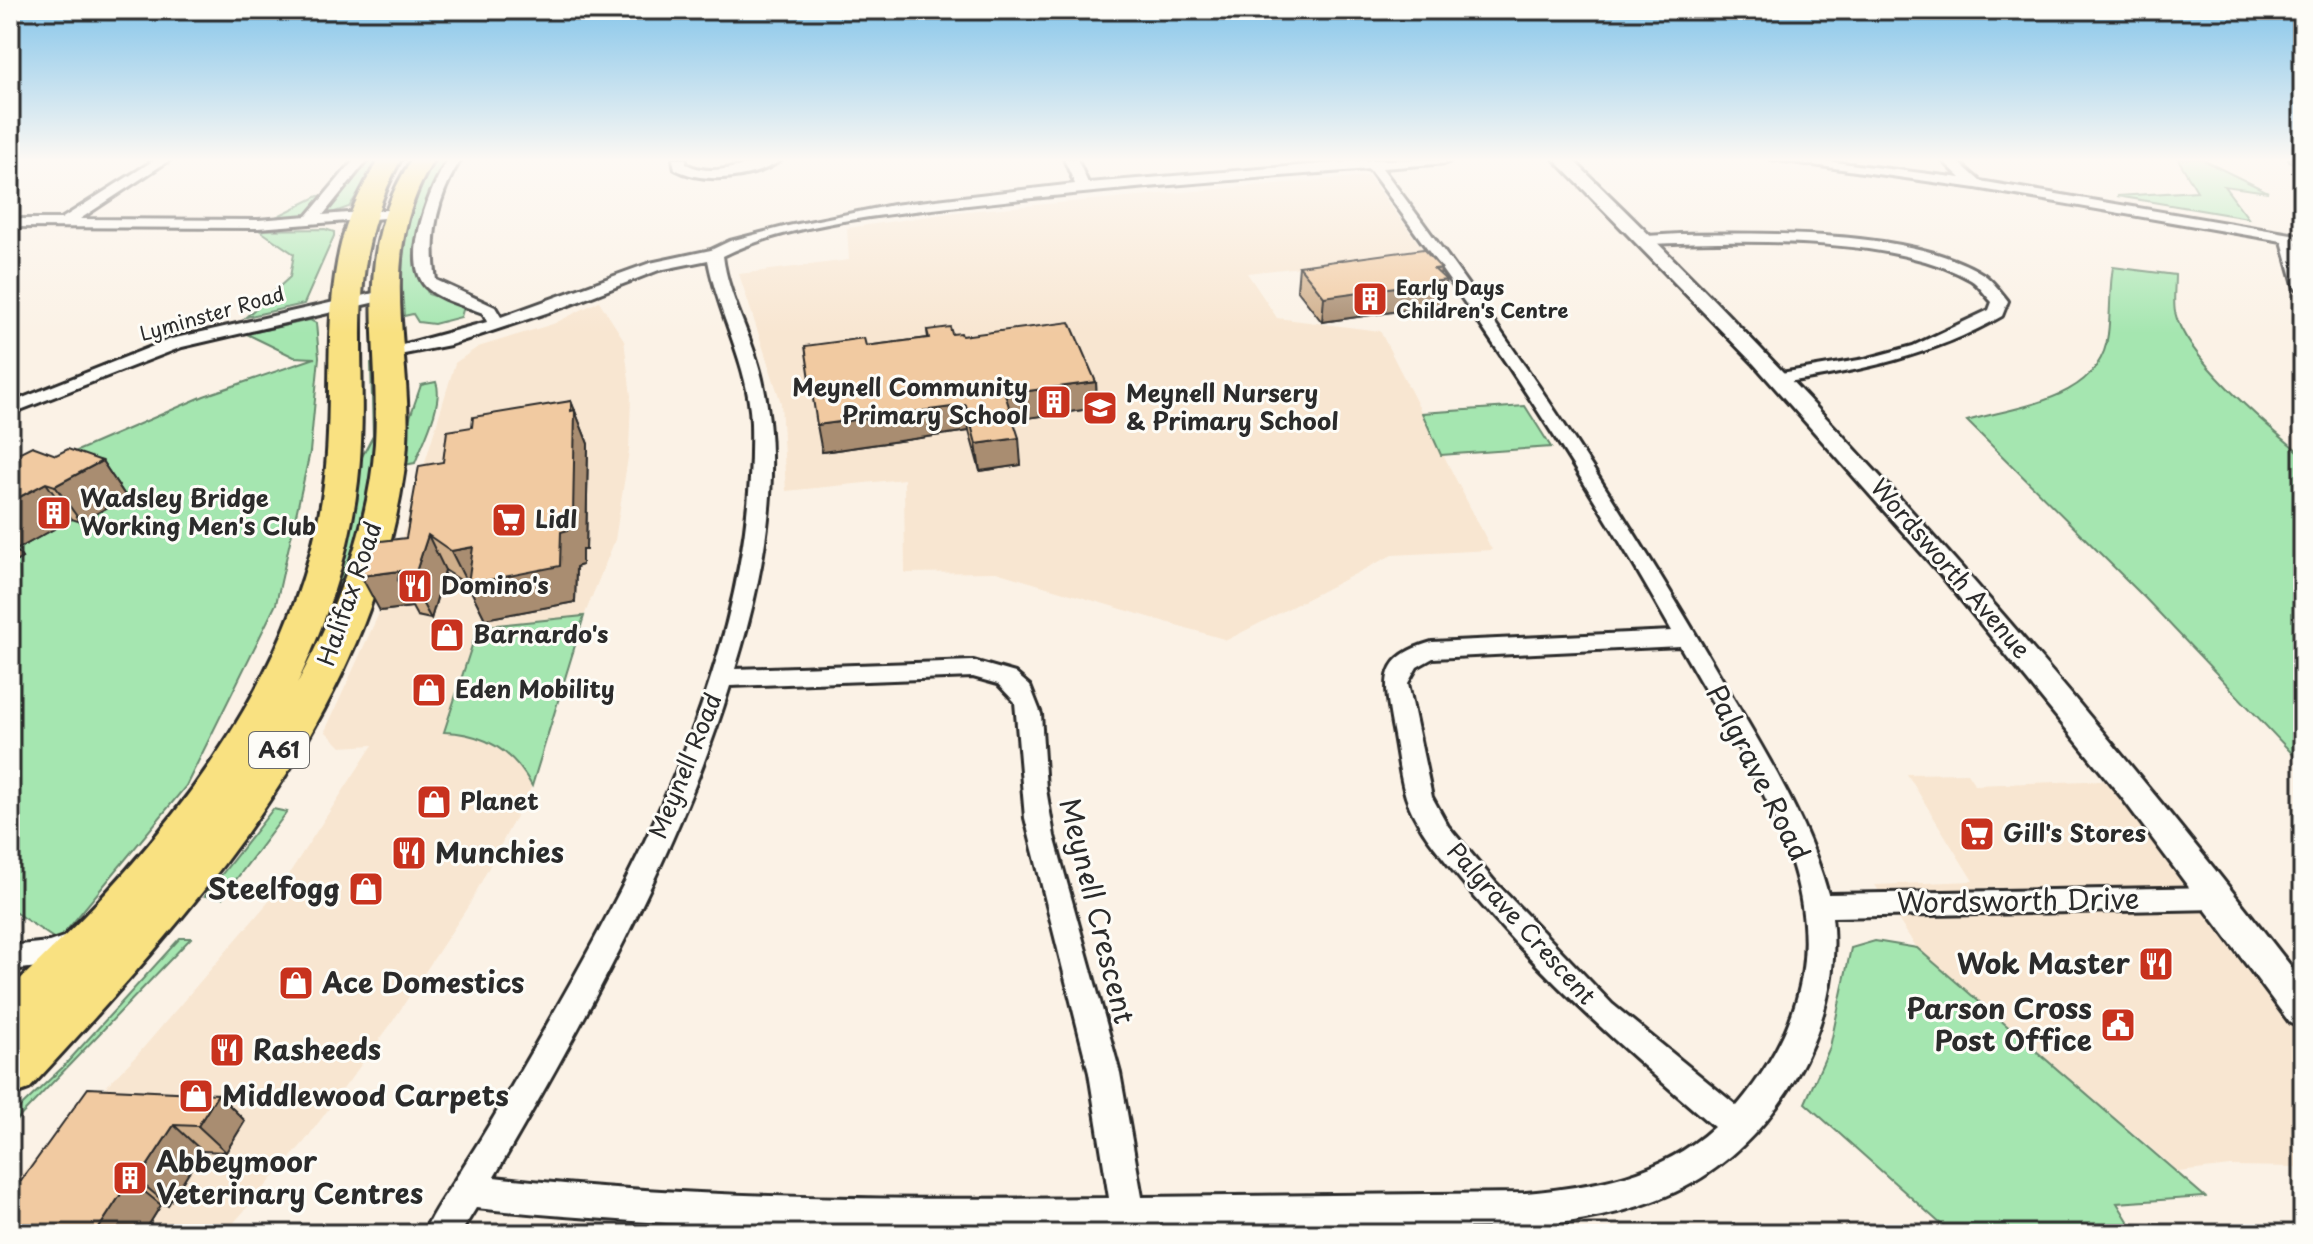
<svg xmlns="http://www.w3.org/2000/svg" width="2313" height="1244" font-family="'Playpen Sans',sans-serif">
<rect width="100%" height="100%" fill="#fbf2e6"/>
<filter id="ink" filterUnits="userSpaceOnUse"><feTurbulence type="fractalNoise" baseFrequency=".0125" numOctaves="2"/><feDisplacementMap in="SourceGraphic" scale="16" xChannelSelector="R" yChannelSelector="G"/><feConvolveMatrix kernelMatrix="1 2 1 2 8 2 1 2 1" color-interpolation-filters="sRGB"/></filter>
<g filter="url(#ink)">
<!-- built -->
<path fill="#f8e6d1" d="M1368,176l58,77 -179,20 30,45 103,13 112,219 -100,5 -165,85 -231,-68 -91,1 -1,-94 -118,12 -5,-88 -42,-129 110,-14 -2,-32 110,-16z
M599,301l25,39 7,56 -2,55 -14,89 -31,76 -106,12 -9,104 36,18 16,14 11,22 -63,119 -78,119 -86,117 -81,93h-214v-49l128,-131 139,-162 96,-147 -32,2 -16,-16 55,-120 75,-248 23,-16 75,-23z
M1967,773l8,12 138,-5 190,256v131l-73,-1 -51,6 -262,-224 -42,-63 98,-4 -66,-107z"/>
<!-- green -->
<path fill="#a5e6b0" stroke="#68886e" stroke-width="2" d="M369,159h11l-31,48 -20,7 -57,5 46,-23 22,-2z
M435,159h16c-31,53 -38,75 -23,135l46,15 -11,1 -2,7 -27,7 -16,-2 -5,-8 -9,2 -5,-67 7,-41z
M2178,159h23l67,33 -44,-6 24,32 -131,-22 80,-5z
M325,229l9,3v4l-30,68 -58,13 44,-40 4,-23 -35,-24z
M2113,267l62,8c0,12 -2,26 0,37 9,44 93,115 128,143v310l-158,-167 -178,-177c51,-15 134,-21 141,-87 3,-23 1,-45 5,-67z
M310,320l6,3 3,34 -9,95 -34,152 -90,182 -128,155 -48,-32v-429l194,-84 111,-38 -21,-1 -47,-23z
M376,361c1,26 5,54 3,80 -8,97 -53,184 -91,273l68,-246 17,-32 -2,-73z
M436,382c8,20 -13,60 -21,81l-11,2 4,-42 13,-38z
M1525,406l26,41 -110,8 -19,-42z
M584,616l-52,170c-19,-36 -48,-53 -88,-54l34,-105z
M273,809l14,3 -65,86 -17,-2z
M180,938h11l-181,189v-10l52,-49z
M1875,941l42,7 288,249 -88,6 19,31h-184l-147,-131 25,-56 21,-99z"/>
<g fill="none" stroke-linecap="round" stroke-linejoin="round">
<defs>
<path id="minor" d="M156,159h15l-91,60 178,1 49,-4 48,-57h13l-45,56 75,-6 7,4 -7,4 -140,11 -248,-1v-8h51z
M448,159h13c-24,38 -32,76 -25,121l59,27 6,10 149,-54 61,-13 19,-9 58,-15 105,-21 182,-21 -11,-25h13l11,24 284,-23 81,-1 -6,4 -65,5c120,158 230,323 330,494 43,75 93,148 116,232l390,-7 10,3 4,8 -4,8 -10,3 -386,8c13,109 -59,230 -157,275 -48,22 -98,30 -149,35 -349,3 -703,17 -1050,-19l-16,26h-37c10,-24 27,-45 40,-67 21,-32 40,-65 59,-99 113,-195 235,-413 229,-645 -2,-59 -33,-108 -43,-163l-49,10 -95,37 -114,38 -66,13v-8l103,-28 -4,-9c-17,-7 -44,-13 -57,-26 -26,-28 5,-101 22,-128zM1369,169c110,148 212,301 303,462l-240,11c-53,15 -48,37 -40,83 5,23 7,49 14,72 9,28 31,53 49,76 76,95 167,175 259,254 -53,49 -119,59 -188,66l-384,4 -22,-124 -66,-237 -8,-47 -5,-75 -11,-28 -15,-13 -42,-12 -238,8c28,-90 49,-197 27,-290 -9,-42 -34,-81 -39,-123 63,-32 165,-42 236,-50 136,-16 273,-26 410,-37zM1680,646c89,158 198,293 57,460l-125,-102 -117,-122 -47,-56 -16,-29 -24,-114 9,-16 16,-9zM973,677l25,7 17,18 10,116 64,255 20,125c-205,2 -411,2 -615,-21 87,-149 186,-326 236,-491z
M673,159h13v5c31,16 65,-5 96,-5 -26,20 -77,26 -107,10z
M1771,159h39l151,19 -20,-19h14l25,22 323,55v8l-6,-1 6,20v30l-8,-5 -13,-47 -306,-53z
M2290,159h13v8z
M1680,234c83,-1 232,-5 303,40 9,6 18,18 25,27l-6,15c-69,40 -143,55 -221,67l-6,-1v-8l90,-15 48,-13 76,-36 3,-8c-7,-7 -13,-17 -21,-22 -80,-46 -234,-39 -325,-36l-7,-4 7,-4z
M387,290l8,5 -2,3 -211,49 -172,67v-11l161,-64z
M75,933l10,3 4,9 -4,9 -36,12 -39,4v-24l39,-4z"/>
<path id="tertiary" d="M1554,159h18c265,256 506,531 731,823v46l-13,-5 -170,-228 -179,-220 -187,-211z"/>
<path id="trunk" d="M379,159h22c-63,116 -29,200 -43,322 -8,71 -31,139 -61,203 39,-73 72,-157 78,-241 6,-105 -25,-188 37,-284h22c-66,108 -13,201 -30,314 -36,248 -211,439 -375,616l-19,7v-107c146,-136 291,-306 315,-512 9,-79 -3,-163 18,-241 8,-28 21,-52 36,-77z"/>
</defs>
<!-- minor casing -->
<use href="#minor" stroke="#2b2b2b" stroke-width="6"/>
<!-- tertiary casing -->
<use href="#tertiary" stroke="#2b2b2b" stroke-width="6"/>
<!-- trunk casing -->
<use href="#trunk" stroke="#2b2b2b" stroke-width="6"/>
<!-- minor -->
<use href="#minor" fill="#fdfcf7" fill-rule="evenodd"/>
<!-- tertiary -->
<use href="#tertiary" fill="#fdfcf7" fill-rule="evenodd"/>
<!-- trunk -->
<use href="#trunk" fill="#f9e181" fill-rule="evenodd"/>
</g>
<!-- wall -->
<path fill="#cfae8a" stroke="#2b2b2b" stroke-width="2" d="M1299,266l141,9 1,30 -119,17 -25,-32z
M927,330l35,6 134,46 1,26 -84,12 8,45 -41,6 -11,-40 -147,21 44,-106 62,-8z
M571,401l17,43 -2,106h-4v15l-6,2 -1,35 -90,17 -16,-33 -24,-16 -14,49 -14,-3 -5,-9 -32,4 26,-73 37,-76 29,-35z
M56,455l46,6 24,36 -45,25 -9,-3 -56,31 6,8 -12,7v-108z
M218,1094l27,27 -19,31 -24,-1 -34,54h-7l-18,29h-133l11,-53z"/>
<!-- shaded-wall -->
<path fill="#a98d71" stroke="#2b2b2b" stroke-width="2" d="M1441,268l-2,13 7,-1 -5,25 -119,17 2,-25z
M1096,382l1,26 -90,13 -2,-27z
M571,401l17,43 -2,106h-4v15l-6,2 -1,35 -90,17 -34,-68 110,-19z
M966,405l3,26 -147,21 -5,-27z
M1019,438l2,27 -41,6 -4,-27z
M102,461l24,36 -45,25 -26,-36z
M46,483l26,36 -56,31 6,8 -12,7v-63z
M428,535l17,35 -14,49 -19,-35z
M400,571l-2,9 14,27 -32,4 -19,-35z
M218,1094l27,27 -19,31 -28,-26z
M174,1125l28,26 -34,54 -30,-25z
M130,1180l31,25 -18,29h-48z"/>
<!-- building -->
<path fill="#f1caa1" stroke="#2b2b2b" stroke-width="2" d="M1423,249l18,19 -7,1 12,11 -122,17 -25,-31z
M1070,322l26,60 -91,12 14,44 -43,6 -10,-39 -149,20 -12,-79 59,-8 2,8 63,-8 -2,-8 23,-3 2,7 9,-1 1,3z
M571,401v10l4,-1 -2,105 -4,1 -1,14 -7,2 -1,34 -92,18 5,-37 -22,4 -23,-16 -16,49 -14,-4 2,-9 -39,5 12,-34 33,-4 13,-72 24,-4 4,-31 25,-4 1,-10z
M32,446l24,9 12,-6 34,12 -47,25 -9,-3 -36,19v-45z
M88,1088l130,6 -20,32 -24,-1 -36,55h-8l-35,54h-85v-53h11z"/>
</g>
<!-- sky -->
<linearGradient id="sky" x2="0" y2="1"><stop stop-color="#85c5ea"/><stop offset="0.48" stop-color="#fdf9f4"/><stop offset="1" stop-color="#fdf9f4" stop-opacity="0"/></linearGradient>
<rect width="2313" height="333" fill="url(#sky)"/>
<!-- icons -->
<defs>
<symbol id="building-square" viewBox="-11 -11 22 22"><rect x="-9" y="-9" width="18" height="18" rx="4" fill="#c8321e" stroke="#fdfcf7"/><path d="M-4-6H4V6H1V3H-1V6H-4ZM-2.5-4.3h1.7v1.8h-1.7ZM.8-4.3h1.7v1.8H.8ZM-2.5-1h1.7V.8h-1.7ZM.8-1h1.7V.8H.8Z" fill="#fff"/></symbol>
<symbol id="school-square" viewBox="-11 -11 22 22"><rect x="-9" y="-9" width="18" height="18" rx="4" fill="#c8321e" stroke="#fdfcf7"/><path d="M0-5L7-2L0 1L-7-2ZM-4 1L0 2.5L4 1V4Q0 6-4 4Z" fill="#fff"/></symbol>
<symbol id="supermarket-square" viewBox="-11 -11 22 22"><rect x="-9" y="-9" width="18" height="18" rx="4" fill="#c8321e" stroke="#fdfcf7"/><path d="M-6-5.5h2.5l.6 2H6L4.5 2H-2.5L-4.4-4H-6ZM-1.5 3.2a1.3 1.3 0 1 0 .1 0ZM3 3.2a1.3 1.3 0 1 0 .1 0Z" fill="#fff"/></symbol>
<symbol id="restaurant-square" viewBox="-11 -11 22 22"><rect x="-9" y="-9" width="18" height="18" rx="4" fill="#c8321e" stroke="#fdfcf7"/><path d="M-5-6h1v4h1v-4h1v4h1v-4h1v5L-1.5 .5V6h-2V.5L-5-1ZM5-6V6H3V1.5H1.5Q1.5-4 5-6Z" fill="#fff"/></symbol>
<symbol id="shop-square" viewBox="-11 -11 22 22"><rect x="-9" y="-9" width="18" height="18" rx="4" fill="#c8321e" stroke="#fdfcf7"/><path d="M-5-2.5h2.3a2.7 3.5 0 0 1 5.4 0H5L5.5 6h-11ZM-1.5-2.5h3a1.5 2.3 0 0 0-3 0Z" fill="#fff"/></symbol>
<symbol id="civic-square" viewBox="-11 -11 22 22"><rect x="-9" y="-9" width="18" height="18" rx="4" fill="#c8321e" stroke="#fdfcf7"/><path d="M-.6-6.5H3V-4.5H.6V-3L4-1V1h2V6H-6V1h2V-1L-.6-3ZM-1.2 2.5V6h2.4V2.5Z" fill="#fff"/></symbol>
</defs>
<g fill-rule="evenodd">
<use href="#building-square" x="1350" y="279" width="40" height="40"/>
<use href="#building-square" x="1034" y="382" width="40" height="40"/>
<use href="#school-square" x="1080" y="388" width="40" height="40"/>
<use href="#building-square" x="34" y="493" width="40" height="40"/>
<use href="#supermarket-square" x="489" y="500" width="40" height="40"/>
<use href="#restaurant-square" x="395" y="566" width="40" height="40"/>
<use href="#shop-square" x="427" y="615" width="40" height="40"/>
<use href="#shop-square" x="409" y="670" width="40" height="40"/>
<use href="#shop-square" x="414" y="782" width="40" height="40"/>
<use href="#supermarket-square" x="1957" y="814" width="40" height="40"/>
<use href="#restaurant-square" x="389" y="833" width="40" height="40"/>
<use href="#shop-square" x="346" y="869" width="40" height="40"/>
<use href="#restaurant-square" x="2136" y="944" width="40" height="40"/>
<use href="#shop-square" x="276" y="963" width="40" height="40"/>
<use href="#civic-square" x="2098" y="1005" width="40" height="40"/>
<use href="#restaurant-square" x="207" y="1030" width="40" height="40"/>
<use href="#shop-square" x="176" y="1076" width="40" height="40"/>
<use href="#building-square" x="110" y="1158" width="40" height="40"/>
</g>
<g text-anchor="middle" stroke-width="6" stroke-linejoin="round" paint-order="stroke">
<!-- far-poi labels -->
<g font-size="20" font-weight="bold" fill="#2b2b2b" stroke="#fdfcf7" text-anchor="start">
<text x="1396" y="295">Early Days<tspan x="1396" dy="23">Children's Centre</tspan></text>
</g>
<!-- far-street labels -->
<g font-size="20" fill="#2b2b2b" stroke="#fdfcf7">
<text transform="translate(212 314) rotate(-16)" y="7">Lyminster Road</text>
</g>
<!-- shield labels -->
<rect fill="#fdfcf7" stroke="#6a6a68" stroke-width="2" x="249" y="732" width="60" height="36" rx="6"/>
<g font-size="22" font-weight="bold" fill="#2b2b2b">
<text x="279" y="758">A61</text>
</g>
<!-- poi labels -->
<g font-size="24" font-weight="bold" fill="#2b2b2b" stroke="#fdfcf7" text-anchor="start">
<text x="1028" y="396" text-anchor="end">Meynell Community<tspan x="1028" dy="28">Primary School</tspan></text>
<text x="1126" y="402">Meynell Nursery<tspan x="1126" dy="28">&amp; Primary School</tspan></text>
<text x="80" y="507">Wadsley Bridge<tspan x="80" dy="28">Working Men's Club</tspan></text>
<text x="535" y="528">Lidl</text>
<text x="441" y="594">Domino's</text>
<text x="473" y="643">Barnardo's</text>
<text x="455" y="698">Eden Mobility</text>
<text x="460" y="810">Planet</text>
<text x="2003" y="842">Gill's Stores</text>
</g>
<!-- street labels -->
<g font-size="24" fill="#2b2b2b" stroke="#fdfcf7">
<text transform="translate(1950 569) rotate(49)" y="8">Wordsworth Avenue</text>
<text transform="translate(350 594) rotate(-71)" y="8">Halifax Road</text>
<text transform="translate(686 766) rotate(-68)" y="8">Meynell Road</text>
<text transform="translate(1521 924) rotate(48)" y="8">Palgrave Crescent</text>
</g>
<!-- near-street labels -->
<g font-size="28" fill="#2b2b2b" stroke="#fdfcf7">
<text transform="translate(1758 773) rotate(63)" y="10">Palgrave Road</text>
<text transform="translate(2018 901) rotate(-1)" y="10">Wordsworth Drive</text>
<text transform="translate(1097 911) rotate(76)" y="10">Meynell Crescent</text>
</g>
<!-- near-poi labels -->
<g font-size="28" font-weight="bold" fill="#2b2b2b" stroke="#fdfcf7" text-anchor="start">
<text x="435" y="863">Munchies</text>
<text x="340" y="899" text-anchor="end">Steelfogg</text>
<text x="2130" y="974" text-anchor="end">Wok Master</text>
<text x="322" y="993">Ace Domestics</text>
<text x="2092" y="1019" text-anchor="end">Parson Cross<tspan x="2092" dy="32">Post Office</tspan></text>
<text x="253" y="1060">Rasheeds</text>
<text x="222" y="1106">Middlewood Carpets</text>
<text x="156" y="1172">Abbeymoor<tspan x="156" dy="32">Veterinary Centres</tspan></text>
</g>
</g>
<!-- margin -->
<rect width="2313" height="1244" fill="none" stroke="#fdfcf7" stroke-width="40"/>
<rect x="20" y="20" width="2273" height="1204" fill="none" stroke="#2b2b2b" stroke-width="3" filter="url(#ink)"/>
</svg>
